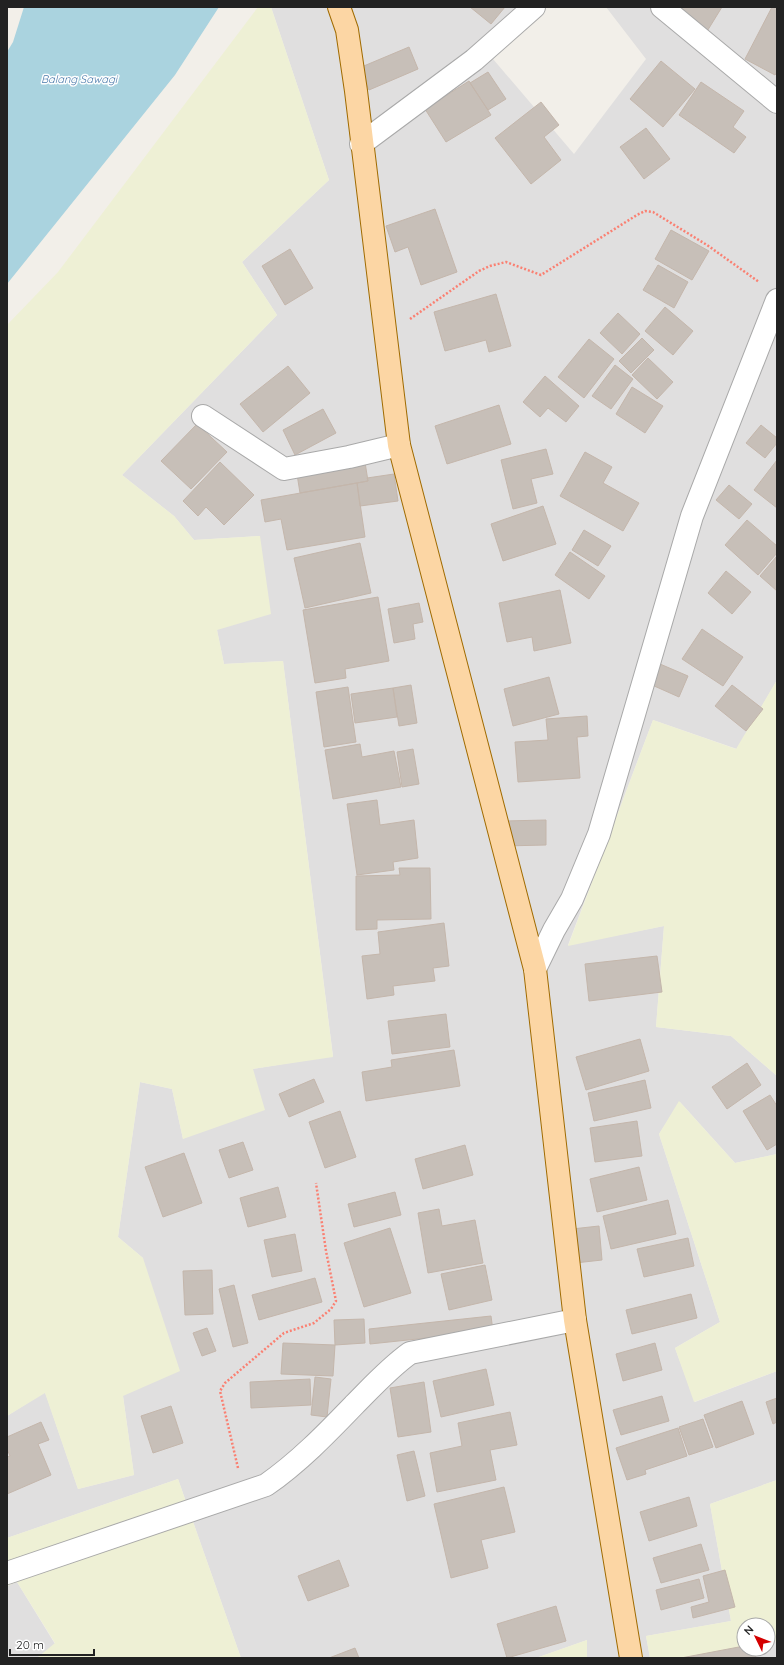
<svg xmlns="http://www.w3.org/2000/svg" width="784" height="1665" font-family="Quicksand,sans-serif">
<rect width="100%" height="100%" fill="#f2efe9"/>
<!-- residential -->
<path fill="#e0dfdf" d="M271,7h256l-34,52 81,95 72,-95 -40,-52h171v673l-40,69 -84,-29 -85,225 96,-19 -8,101 75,9 46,40v78l-42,9 -55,-61 -21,32 61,188 -45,26 20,54 82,-31v109l-67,24 21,117 -85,15 4,22h-63v-18l-51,18h-295l-63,-179 -171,59v-122l38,-24 33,97 56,-14 -11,-79 20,-138 -25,-21 22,-155 32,7 11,50 70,-70 80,-13 -50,-395 -59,3 -7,-34 43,-94 -66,4 -20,-24 -52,-41 155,-160 -35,-53 87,-82z
M17,1582l38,62 -18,14h-30v-72z
M777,1641v17h-67l35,-9h23v-6z"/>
<!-- farmland -->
<path fill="#eef0d5" d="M258,7h13l58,173 -87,82 35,53 -155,160 52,41 20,24 66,-4 11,78 -54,16 7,34 59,-3 50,396 -80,12 12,41 -82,29 -11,-50 -32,-7 -22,155 25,21 37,113 -57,25 11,79 -56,14 -33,-96 -38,23v-1091l51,-53z
M777,680v396l-46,-40 -75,-9 8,-101 -96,20 85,-226 83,29z
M679,1101l56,62 42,-9v217l-83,31 -19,-54 45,-26 -61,-188z
M178,1479l63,179h-204l18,-15 -38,-61 -10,4v-48z
M777,1480v161l-9,2v-18h-24v24l-34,9h-60l-4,-22 85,-15 -21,-117z
M587,1640v18h-51z"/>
<!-- water -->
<path fill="#aad3df" d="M24,7h195l-44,68 -168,209v-232l6,-10z"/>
<!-- building -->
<path fill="#c7bfb8" stroke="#c4b6ab" d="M470,7h35l-14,17z
M679,7h43l-16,26z
M772,7h5v65l-2,3 -30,-16z
M409,47l9,22 -49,21 -10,-22z
M661,61l34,28 -32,38 -33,-28z
M488,72l18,27 -18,11 -18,-27z
M469,81l22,34 -45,27 -21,-33z
M701,82l43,29 -11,16 13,10 -12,16 -55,-38z
M541,102l18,23 -15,12 17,23 -30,24 -36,-46z
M646,128l24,31 -26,20 -24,-32z
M435,209l22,63 -36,13 -13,-38 -13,5 -9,-26z
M671,230l38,21 -17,29 -37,-21z
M290,249l23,39 -28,17 -23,-39z
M658,265l30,17 -14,26 -31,-18z
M496,294l15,52 -22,6 -3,-12 -41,11 -11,-39z
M665,307l28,24 -20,24 -28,-24z
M618,313l22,21 -18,20 -22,-21z
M642,338l12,12 -23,23 -12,-12z
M589,339l25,20 -30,39 -26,-21z
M648,358l25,24 -16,17 -25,-24z
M615,365l18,14 -22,30 -19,-13z
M288,366l22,27 -47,39 -23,-28z
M545,376l34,30 -13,16 -18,-14 -8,9 -17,-15z
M632,387l31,19 -18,27 -29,-19z
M499,405l12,39 -64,20 -12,-38z
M323,409l13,24 -41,22 -12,-25z
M197,424l30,28 -36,37 -30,-28z
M761,425l16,13v5l-12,15 -19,-15z
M546,449l7,25 -22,5 6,24 -24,6 -12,-49z
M585,452l27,15 -9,16 36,20 -16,28 -63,-35z
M364,456l4,25 -68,12 -4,-25z
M777,460v48l-23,-18z
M220,462l34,33 -30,30 -18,-18 -8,9 -15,-15z
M394,474l4,27 -38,5 -3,-23 11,-2 -1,-3z
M357,483l8,54 -78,13 -6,-31 -16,3 -4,-22z
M729,485l23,19 -13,15 -23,-19z
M543,506l13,38 -53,17 -12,-37z
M747,520l30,26v7l-19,22 -33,-30z
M584,530l27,16 -13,20 -26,-16z
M360,543l11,50 -66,15 -11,-50z
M570,552l35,24 -16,23 -34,-24z
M777,556v35l-17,-15z
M726,571l25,21 -19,22 -24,-21z
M560,590l11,53 -37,8 -2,-14 -25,5 -8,-39z
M378,597l11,64 -44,8 1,9 -31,5 -12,-73z
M419,603l4,19 -10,2 2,15 -21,4 -6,-34z
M702,629l41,28 -20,29 -41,-27z
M660,664l28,12 -9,21 -27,-12z
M549,677l10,37 -46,12 -9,-37z
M411,685l6,38 -18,3 -6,-38z
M732,685l31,24 -17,22 -31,-25z
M348,687l8,55 -32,5 -8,-55z
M393,688l4,29 -42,6 -4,-29z
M587,716l1,20 -11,1 3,41 -62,4 -3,-40 33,-2 -2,-21z
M360,744l2,13 32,-6 7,36 -68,12 -8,-49z
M413,749l6,35 -17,3 -5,-35z
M377,800l3,25 34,-5 4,38 -25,4 1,8 -37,5 -10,-71z
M546,820v25l-42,1v-25z
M399,868h31l1,51 -54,1v9l-21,1v-54l44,-1z
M444,923l5,43 -16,2 2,13 -42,5 1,9 -27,4 -5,-43 18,-2 -2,-22z
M657,956l5,36 -73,9 -4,-37z
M446,1014l4,33 -58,7 -4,-33z
M640,1039l9,32 -63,19 -10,-33z
M454,1050l6,36 -94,15 -4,-29 30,-5 -1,-7z
M747,1063l14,22 -34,24 -15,-22z
M314,1079l10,23 -35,15 -10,-23z
M645,1080l6,28 -57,13 -6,-28z
M770,1095l7,11v38l-10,6 -24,-39z
M340,1111l16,46 -31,11 -16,-46z
M637,1121l5,35 -47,6 -5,-34z
M243,1142l10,28 -24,8 -10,-28z
M465,1145l8,30 -50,14 -8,-30z
M184,1153l18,50 -39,14 -18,-50z
M639,1167l8,33 -50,12 -7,-33z
M278,1187l8,30 -38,10 -8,-29z
M395,1192l6,23 -47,12 -6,-23z
M668,1200l8,34 -65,15 -8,-33z
M439,1209l3,17 33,-6 8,43 -55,10 -10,-60z
M599,1226l3,34 -27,3 -3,-34z
M390,1228l21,65 -47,14 -20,-64z
M295,1234l7,37 -30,6 -8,-37z
M688,1238l6,28 -50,11 -7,-28z
M485,1265l7,35 -43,10 -8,-36z
M212,1270l1,44 -28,1 -2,-44z
M315,1278l7,24 -63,18 -7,-25z
M234,1285l14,58 -15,4 -14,-58z
M691,1294l6,24 -65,16 -6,-24z
M491,1316l2,15 -123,13 -1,-15z
M364,1319l1,24 -30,2 -1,-25z
M207,1328l9,23 -14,5 -9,-23z
M283,1343l52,2 -2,31 -52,-2z
M655,1343l7,27 -39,11 -7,-27z
M486,1369l8,36 -53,12 -8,-36z
M315,1377l16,2 -4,38 -16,-2z
M310,1379l1,26 -60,3 -1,-26z
M424,1382l7,50 -33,5 -8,-49z
M662,1396l7,25 -48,14 -8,-25z
M777,1398v24l-4,2 -7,-22z
M742,1401l12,33 -38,14 -12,-33z
M171,1406l12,37 -30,10 -12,-37z
M510,1412l7,33 -27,5 6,30 -59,12 -7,-39 32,-7 -4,-23z
M703,1419l10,28 -24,8 -10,-28z
M41,1422l8,18 -11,4 13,31 -44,19v-37l3,-1 -3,-7v-12z
M678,1428l9,28 -42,14 1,4 -19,6 -11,-32z
M414,1451l11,45 -18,5 -10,-46z
M504,1487l11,45 -34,8 7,28 -37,10 -17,-74z
M689,1497l8,29 -48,15 -9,-29z
M701,1544l8,26 -48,13 -8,-25z
M339,1560l10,26 -41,15 -10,-25z
M725,1570l10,37 -42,11 -2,-11 18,-5 -6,-26z
M699,1579l5,19 -43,12 -5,-20z
M556,1606l10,35 -59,17 -10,-34z
M744,1646v3h10l2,9h-75z
M355,1648l4,10h-30z"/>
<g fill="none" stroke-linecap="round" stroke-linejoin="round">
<defs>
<path id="street" d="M662,7l115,95
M361,144l113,-84 60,-53
M203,416l81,53 65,-12 50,-12
M535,969l19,-39 18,-31 27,-65 93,-318 85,-216
M7,1573l259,-88c33,-23 60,-51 88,-80 18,-18 35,-37 56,-52l165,-33"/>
<path id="primary" d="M339,7l8,23 9,61 43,354 136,524 40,351 56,338"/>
</defs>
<!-- street casing -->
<use href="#street" stroke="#a9a9a9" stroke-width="24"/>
<!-- primary casing -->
<use href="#primary" stroke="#a06b00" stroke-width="24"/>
<!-- path -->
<path stroke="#fa8072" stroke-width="2.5" stroke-dasharray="2 2" stroke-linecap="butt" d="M410,319l69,-48 11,-5 16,-4 35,13 96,-60 8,-4 8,1 54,33 52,37
M238,1468l-18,-77 5,-8 59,-50 30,-10 17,-14 5,-8 -10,-50 -10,-68"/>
<!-- street -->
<use href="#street" stroke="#fff" stroke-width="22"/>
<!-- primary -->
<use href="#primary" stroke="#fcd6a4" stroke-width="22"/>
</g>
<g text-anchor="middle" stroke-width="3" stroke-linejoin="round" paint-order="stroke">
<!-- water labels -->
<g font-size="11" font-style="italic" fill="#4a7aab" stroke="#fff">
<text x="79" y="83">Balang Sawagi</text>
</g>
</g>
<!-- border -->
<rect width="784" height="1665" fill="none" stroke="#222222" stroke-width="16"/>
<!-- north arrow -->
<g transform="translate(756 1637) rotate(313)"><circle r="19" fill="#ffffff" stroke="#a7a7a7"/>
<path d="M0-3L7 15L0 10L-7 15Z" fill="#d40000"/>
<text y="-6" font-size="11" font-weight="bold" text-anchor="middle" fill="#222222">N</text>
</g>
<!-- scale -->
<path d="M10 1649v6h84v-6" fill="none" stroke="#222222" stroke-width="2"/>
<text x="16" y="1649" font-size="12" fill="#222222" stroke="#ffffff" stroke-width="3" paint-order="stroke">20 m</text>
</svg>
